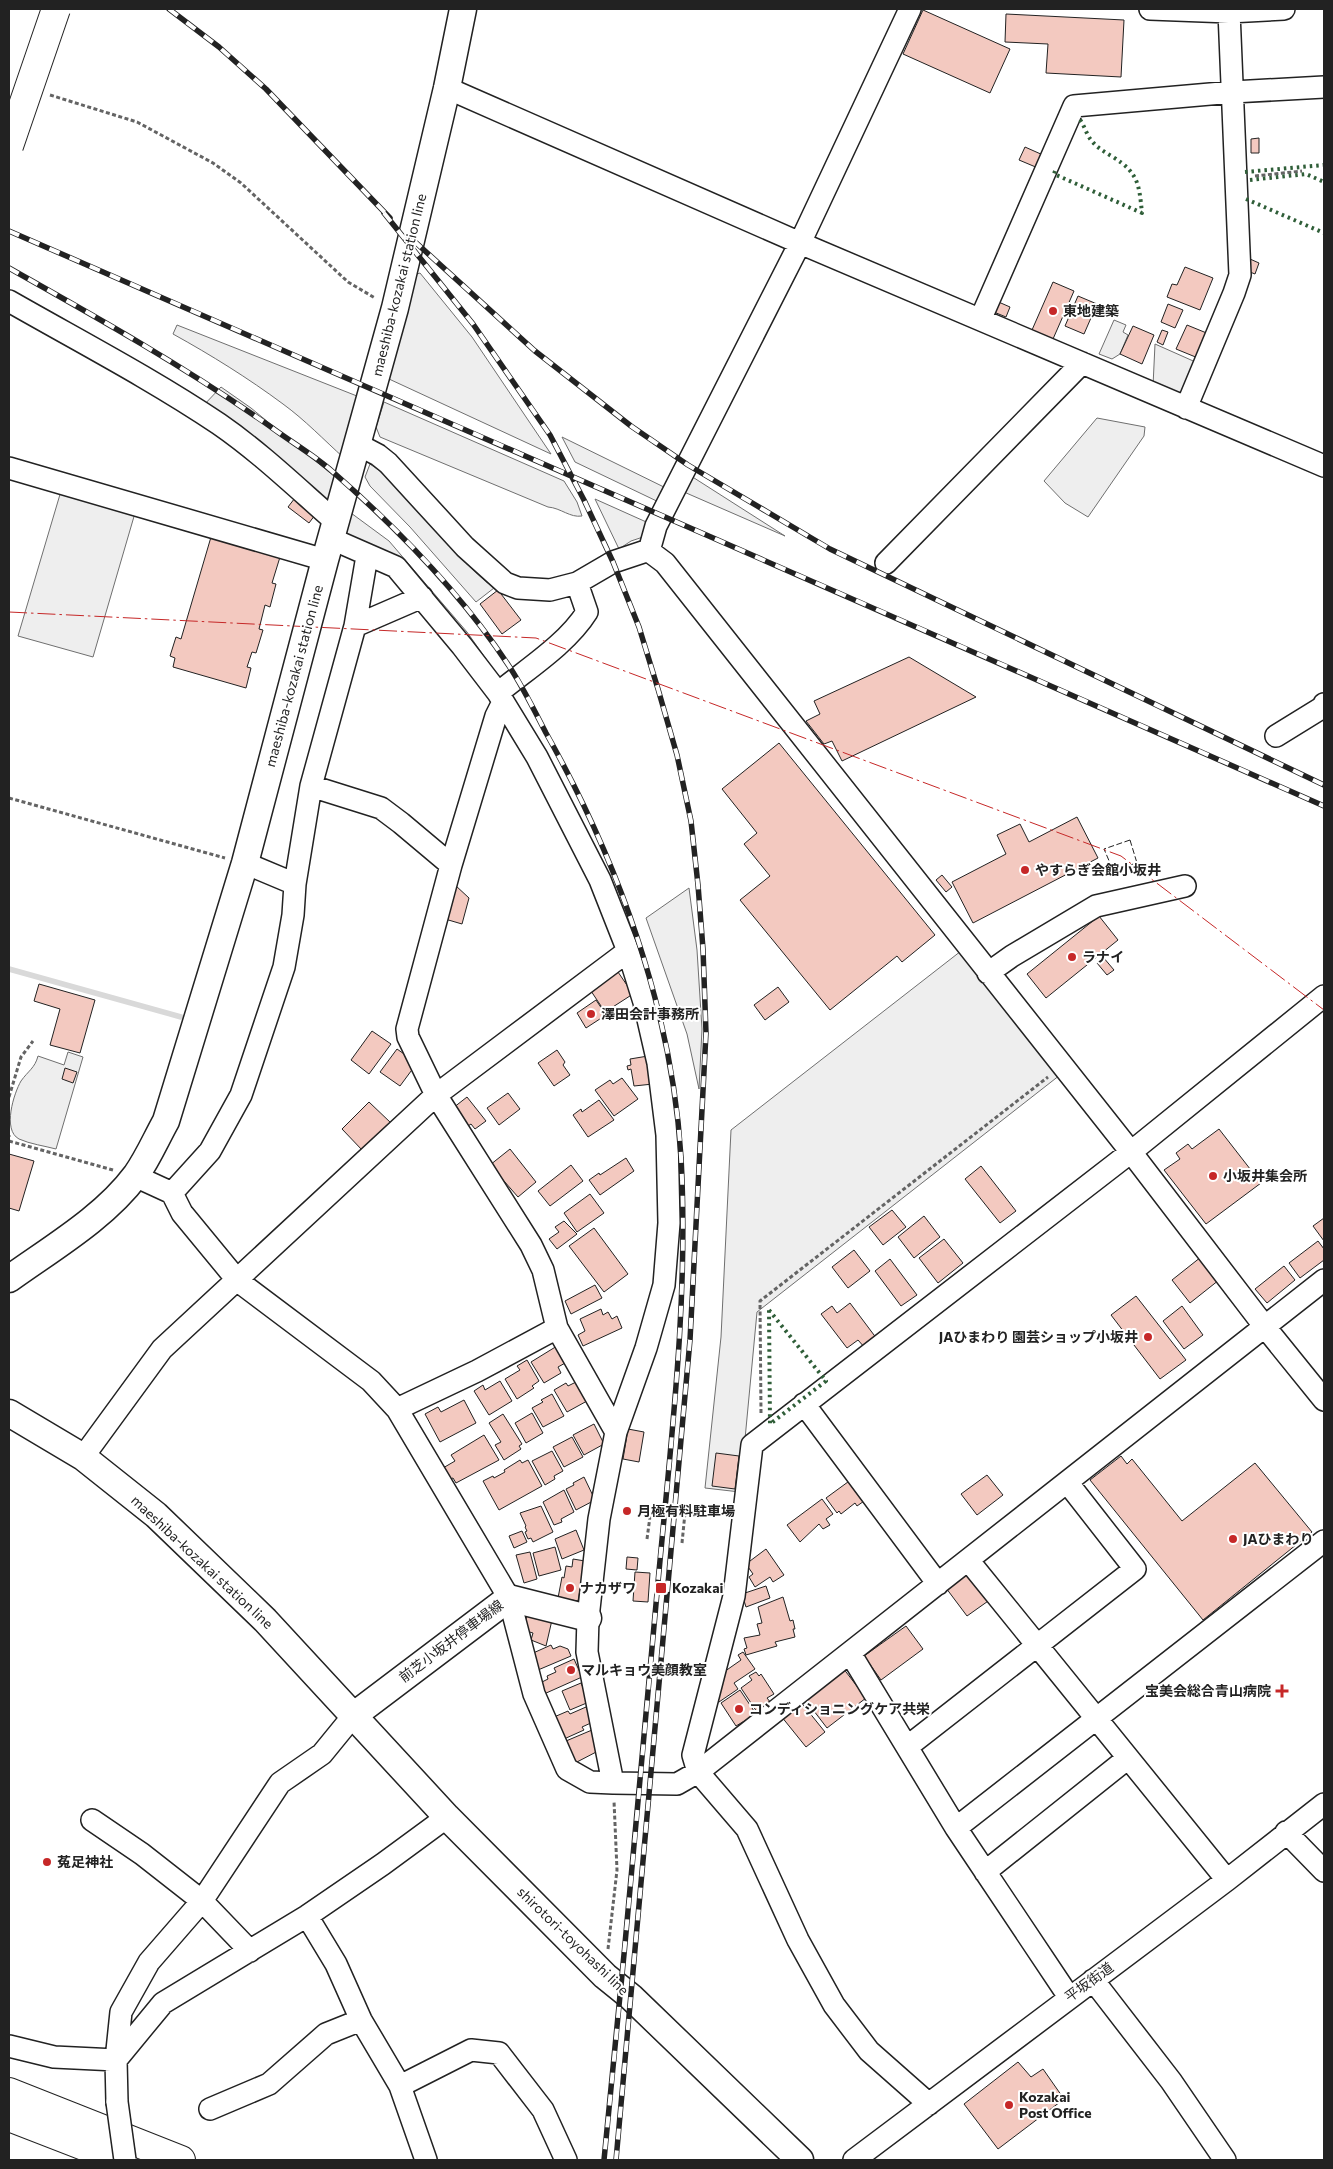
<svg xmlns="http://www.w3.org/2000/svg" width="1333" height="2169" font-family="Commissioner,'Noto Sans JP',sans-serif">
<rect width="100%" height="100%" fill="#fff"/>
<!-- green -->
<path fill="#eee" stroke="#6f6f6f" d="M420,273l52,64 79,117 -162,-75 25,-104z
M1114,320l12,5 -3,7 5,3 -8,19 -8,5 -13,-5z
M177,325l185,73 -18,60c-20,-18 -39,-38 -61,-54 -35,-26 -72,-49 -110,-70z
M1155,344l45,20 -15,35 -32,-13z
M221,387l30,21 84,69 -6,27 -127,-97z
M384,402l180,79 13,21 5,14c-12,2 -21,-8 -34,-9l-168,-70 -4,-10z
M1097,418l48,9 -1,9 -56,81 -23,-14 -21,-22z
M562,437l110,54 -7,14 -90,-43z
M370,464c46,31 78,89 124,124l-18,14 -66,-75 -40,-41 -5,-9z
M691,476l94,60 -101,-44z
M61,491l74,22 -42,144 -75,-21z
M595,499l58,26 -7,11 -15,5 -12,8z
M351,513l38,28 78,91 36,51 -82,-94 -78,-53z
M689,888l8,62 5,79 -3,60 -12,-55 -41,-116z
M961,951l99,124 -303,237 -17,180 -35,-4 16,-151 10,-207z
M68,1052l15,5 -27,92c-11,-3 -26,-5 -37,-10 -17,-9 -5,-46 2,-58 7,-10 14,-13 17,-25l26,9z"/>
<g fill="none" stroke-linecap="round" stroke-linejoin="round">
<!-- stream -->
<path stroke="#d9d9d9" stroke-width="5.5" d="M9,969l172,48"/>
</g>
<!-- building -->
<path fill="#f3c9c0" stroke="#222" d="M923,10l87,39 -20,44 -87,-39z
M1006,14l118,6 -3,57 -75,-4 2,-29 -43,-2z
M1259,138v15h-8v-14z
M1025,147l18,8 -5,13 -19,-8z
M1250,259l9,4 -4,11 -10,-4z
M1185,267l28,11 -13,32 -33,-13 5,-13 5,1z
M1053,282l21,9 -21,48 -21,-9z
M1078,296l19,8 -13,30 -19,-8z
M994,300l16,7 -4,10 -17,-7z
M1168,304l15,6 -8,18 -14,-6z
M1187,325l22,9 -11,24 -22,-9z
M1133,326l21,9 -12,29 -22,-10z
M1162,330l6,2 -5,13 -6,-3z
M298,494l20,17 -9,12 -21,-16z
M211,537l69,20 -8,26 4,1 -6,23 -5,-2 -6,24 4,1 -7,23 -4,-1 -5,15 4,1 -5,20 -73,-21 2,-9 -5,-2 6,-19 5,2z
M498,590l23,30 -19,14 -22,-30z
M909,657l67,40 -134,64 -10,-20 -8,3 -18,-23 14,-7 -6,-13z
M779,743l156,192 -33,27 -5,-6 -67,54 -90,-110 30,-24 -26,-32 13,-11 -35,-44z
M1077,817l21,41 -125,65 -21,-41 54,-28 -9,-19 23,-11 9,18z
M942,875l10,12 -6,5 -10,-12z
M455,885l14,13 -7,26 -17,-5z
M1099,916l19,24 -72,58 -19,-24z
M1103,957l11,13 -7,5 -10,-12z
M618,972l15,22 -28,18 -14,-21z
M39,984l56,16 -15,53 -30,-8 10,-36 -26,-8z
M778,987l11,15 -24,18 -11,-15z
M596,1000l10,15 -20,13 -9,-15z
M372,1031l19,13 -22,30 -18,-14z
M397,1049l20,14 -17,23 -20,-14z
M557,1050l8,12 -2,3 7,10 -16,11 -16,-23z
M648,1056l5,28 -19,2 -3,-17 -3,1 -1,-4 4,-1 -1,-6z
M65,1068l12,4 -4,11 -11,-4z
M622,1078l16,21 -24,17 -19,-26 15,-10 3,4z
M508,1093l12,16 -21,16 -12,-17z
M467,1097l19,24 -11,8 -4,-5 -3,2 -15,-18z
M599,1100l15,20 -26,17 -15,-22 8,-6 1,3z
M369,1102l22,21 -28,28 -21,-22z
M1219,1129l42,54 -55,41 -42,-54 16,-11 -4,-6 12,-9 4,5z
M510,1149l26,33 -18,15 -28,-32z
M9,1154l25,7 -15,50 -10,-3z
M626,1158l8,13 -34,24 -11,-15 10,-7 1,2z
M571,1165l12,16 -33,25 -12,-15z
M981,1166l35,45 -16,12 -35,-44z
M590,1194l14,19 -27,19 -13,-19z
M892,1210l14,17 -23,18 -14,-18z
M924,1216l16,21 -26,21 -16,-21z
M1324,1218v23l-11,-15z
M564,1221l13,13 -20,15 -8,-10 10,-7 -4,-5z
M594,1228l34,46 -24,18 -35,-46z
M944,1239l19,24 -25,20 -19,-25z
M1318,1241l6,8v11l-24,18 -11,-15z
M854,1250l16,21 -22,17 -16,-21z
M1201,1257l18,23 -29,23 -18,-23z
M890,1259l27,36 -16,11 -26,-35z
M1284,1266l11,14 -28,23 -12,-14z
M595,1285l7,13 -31,16 -6,-13z
M1136,1296l50,64 -26,19 -49,-64z
M850,1303l27,36 -12,9 -7,-8 -11,8 -26,-34 11,-8 5,7z
M1182,1306l21,29 -19,14 -21,-28z
M601,1309l2,6 5,-3 4,7 5,-3 5,12 -39,18 -5,-11 7,-4 -5,-12z
M557,1346l10,16 -9,5 3,6 -17,10 -13,-21z
M527,1360l12,21 -7,5 2,2 -17,11 -12,-20 15,-9 -3,-4z
M500,1381l12,20 -23,14 -15,-24 9,-6 2,5z
M576,1382l11,19 -20,11 -13,-22 12,-7 2,3z
M552,1394l12,22 -21,11 -11,-19 11,-6 -2,-2z
M464,1400l12,23 -36,19 -15,-28 13,-7 3,5z
M532,1413l11,20 -17,10 -11,-20z
M503,1414l19,30 -3,2 2,3 -17,11 -9,-15 6,-3 -12,-19z
M594,1424l10,20 -20,11 -11,-20z
M628,1429l16,3 -5,30 -16,-3z
M484,1435l15,25 -43,23 -3,-5 -3,1 -7,-11 12,-7 -4,-6z
M572,1437l11,20 -19,10 -11,-20z
M552,1451l11,20 -9,5 1,3 -10,6 -13,-24z
M716,1453l23,3 -4,33 -23,-3z
M1121,1456l6,8 5,-5 50,62 73,-58 57,69 -109,88 -113,-140z
M520,1460l2,3 6,-3 14,26 -43,24 -16,-29 10,-5 1,2 11,-6 -1,-2z
M987,1475l16,20 -26,20 -16,-21z
M584,1477l11,23 -19,10 -10,-21 8,-4 -1,-2z
M852,1479l15,20 -10,7 -2,-3 -14,11 -2,-3 -2,2 -11,-15z
M564,1490l10,22 -13,7 1,3 -8,3 -11,-23z
M822,1499l11,15 -7,5 4,6 -7,4 -4,-5 -19,18 -13,-17z
M541,1506l12,26 -20,10 -2,-4 -3,1 -3,-7 2,-1 -2,-4 1,-1 -6,-13z
M576,1530l8,20 -22,9 -7,-20z
M522,1531l5,11 -13,6 -5,-12z
M555,1547l6,23 -22,6 -6,-23z
M766,1549l18,26 -11,7 -3,-5 -15,10 -6,-10 4,-3 -7,-10z
M530,1552l7,27 -13,4 -8,-28z
M627,1557l11,1 -1,12 -11,-1z
M573,1559l12,2 -7,40 -20,-3 4,-21 2,1 2,-12 6,1z
M969,1570l22,29 -24,17 -21,-28z
M635,1572l15,1 -2,29 -15,-1z
M766,1586l4,12 -24,9 -4,-13z
M783,1597l7,24 3,-1 2,9h-2l2,8 -20,5 2,4 -31,9 -2,-6 3,-1 -3,-10 16,-3 -3,-11 5,-1 -4,-16z
M527,1615l25,5 -6,26 -15,-6 2,-7 -7,-2 -2,-4z
M906,1626l17,23 -42,31 -17,-24z
M551,1645l2,4 7,-3 8,3 3,7 -33,14 -7,-16z
M743,1652l12,17 -21,14 4,6 -19,13 -4,-5 6,-23 20,-14 -3,-5z
M574,1659l8,18 -38,17 -4,-11 8,-4 -1,-3 9,-4 -2,-4z
M843,1668l23,30 -39,30 -23,-30z
M756,1672l3,4 2,-2 13,20 -7,4 4,5 -14,9 -16,-24 11,-8 -3,-4z
M581,1683l8,19 -19,8 -8,-19z
M740,1690l16,24 -20,12 -15,-23z
M800,1701l25,31 -19,15 -25,-31z
M586,1707l7,15 -11,5 2,3 -20,9 -10,-22 14,-6 2,3z
M592,1730l8,20 -25,13 -9,-22z
M1018,2062l13,15 12,-8 21,30 -66,50 -34,-45z"/>
<g fill="none" stroke-linecap="round" stroke-linejoin="round">
<defs>
<path id="minor" d="M1150,9l79,3 55,-3
M447,88l353,155 524,223
M9,301c70,40 143,78 210,123 42,29 79,65 117,98
M981,318l93,-212 159,-14 91,-5
M1186,408l48,-115 6,-18 -11,-263
M357,444l21,11 10,8 77,84 40,36 13,5 32,2 27,-7 36,-21 30,-10 6,-1 16,12 466,589 134,175 59,73
M9,468l316,92
M332,539l64,28 66,79 36,47 39,64 63,123 28,71 16,51 14,61 9,72 2,88 -5,62 -18,63 -30,84
M649,551l7,-25 144,-283 110,-234
M886,563l196,-200
M355,626l67,-29
M498,693c29,-24 69,-49 89,-81l-10,-29
M1276,736l47,-29 1,-3
M311,786l70,22 20,15 50,42
M295,884l16,-98 44,-160 12,-70
M988,973l24,-17 84,-50 89,-20
M1324,996l-193,156 -379,293 -18,151 -41,159 5,17 626,-492
M135,1176l37,17 10,20 56,68 133,100 26,28 112,189 25,96 33,75 23,13 23,1 64,1 21,-12 49,57 51,111 36,65 35,46 60,53
M172,1193l38,-42 31,-56 43,-128 9,-52 2,-31 -50,-21
M804,1404l134,180
M397,1409l80,-38 80,-43
M83,1457l79,-108 274,-254 -28,-58 -1,-8 44,-164 45,-149 7,-14
M968,1560l259,320
M850,1653l106,175 113,169
M907,1747l228,-178 -68,-87
M613,1783l-26,-131 1,-34 11,-99 17,-87 -59,-104 -14,-58 -12,-25 -95,-150 192,-144
M92,1820l50,34 60,47 48,50
M956,1828l368,-287
M1286,1832l38,39
M985,1872l143,-114
M307,1916l29,48 25,56 39,66 26,74
M1093,1980l78,101 54,79
M9,2046l45,11 62,3 47,-57 144,-87 76,-52 64,-47
M400,2086l71,-36 28,3 44,57 23,50
M117,2102l-1,-42 5,-48 28,-50 53,-61 78,-118 42,-29 31,-38
M210,2109l59,-25 57,-50 35,-14
M854,2160l373,-280 97,-76"/>
<path id="major" d="M9,1279c43,-31 95,-61 127,-104 12,-17 20,-36 30,-54l79,-258 80,-303 70,-252 52,-220 16,-79
M9,1413l74,44 73,58 109,105 182,197 158,159 26,21 169,163
M353,1716l156,-118 79,20"/>
<path id="highway" d="M9,2092l172,68
M9,2117l111,43"/>
</defs>
<!-- minor casing -->
<use href="#minor" stroke="#222" stroke-width="24"/>
<!-- major casing -->
<use href="#major" stroke="#222" stroke-width="29"/>
<!-- highway casing -->
<use href="#highway" stroke="#222" stroke-width="30"/>
<!-- path -->
<path stroke="#646464" stroke-width="3" stroke-dasharray="4 2.5" stroke-linecap="butt" d="M50,95l87,27 76,41 28,20 107,99 27,16
M1255,176l47,-5
M9,798l216,60
M9,1097l12,-40 12,-16
M9,1135v2
M9,1141l104,29
M761,1413l-1,-112 288,-224
M647,1539l4,-30
M682,1543l3,-30
M608,1949l9,-79 -3,-69"/>
<!-- minor -->
<use href="#minor" stroke="#fff" stroke-width="21"/>
<!-- major -->
<use href="#major" stroke="#fff" stroke-width="26"/>
<!-- highway -->
<use href="#highway" stroke="#fff" stroke-width="28"/>
<defs>
<path id="rail" d="M169,9l50,38 47,42 124,129
M384,213l89,111 77,111 34,65 29,62 26,65 19,62 19,66 14,66 7,64 5,64 3,84 -16,307 -74,820
M9,231c439,191 877,382 1315,575
M413,240l122,111 96,75 57,39 142,84 494,236
M9,268c89,50 178,100 262,159 20,15 43,28 62,45 65,57 128,121 176,194 14,21 25,44 37,67 72,128 126,276 135,424 8,146 -11,291 -24,436 -17,190 -34,378 -53,567"/>
</defs>
<!-- rail casing -->
<use href="#rail" stroke="#222" stroke-width="5.5"/>
<!-- rail -->
<use href="#rail" stroke="#fff" stroke-width="4" stroke-dasharray="11" stroke-linecap="butt"/>
<defs>
<path id="minor-bridge" d="M117,2102l8,58"/>
<path id="highway-bridge" d="M9,146l47,-137"/>
</defs>
<!-- minor-bridge casing -->
<use href="#minor-bridge" stroke="#222" stroke-width="24" stroke-linecap="butt"/>
<!-- highway-bridge casing -->
<use href="#highway-bridge" stroke="#222" stroke-width="30" stroke-linecap="butt"/>
<!-- path-bridge -->
<path stroke="#646464" stroke-width="3" stroke-dasharray="4 2.5" stroke-linecap="butt" d="M651,1509l34,4"/>
<!-- minor-bridge -->
<use href="#minor-bridge" stroke="#fff" stroke-width="21"/>
<!-- highway-bridge -->
<use href="#highway-bridge" stroke="#fff" stroke-width="28"/>
<!-- hedge -->
<path stroke="#2f5e38" stroke-width="4" stroke-dasharray="2.5 4" stroke-linecap="butt" d="M1055,171l-1,3 88,39c-3,-28 -3,-40 -29,-56 -8,-5 -16,-9 -22,-17 -5,-6 -8,-19 -13,-22
M1245,172l79,-7
M1250,180l56,-6 18,8
M1246,199l78,34
M769,1310l57,71 -56,43z"/>
<!-- fence -->
<path stroke="#222" stroke-width="1" stroke-dasharray="6 2.5" stroke-linecap="butt" d="M1130,840l7,23 -24,7 -9,-21z"/>
<!-- power -->
<path stroke="#c62828" stroke-width="1" stroke-dasharray="18 4 2.5 4" stroke-linecap="butt" d="M9,612l527,26 585,218 203,154"/>
</g>
<!-- markers -->
<g fill="#c62828" stroke="#fff" stroke-width="2">
<circle cx="1053" cy="311" r="5"/>
<circle cx="1025" cy="870" r="5"/>
<circle cx="1072" cy="957" r="5"/>
<circle cx="591" cy="1014" r="5"/>
<circle cx="1213" cy="1176" r="5"/>
<circle cx="1148" cy="1337" r="5"/>
<circle cx="627" cy="1511" r="5"/>
<circle cx="1233" cy="1539" r="5"/>
<circle cx="570" cy="1588" r="5"/>
<rect x="655" y="1582" width="12" height="12" rx="2.5"/>
<circle cx="571" cy="1670" r="5"/>
<path d="M1279.5 1683.5h5v5h5v5h-5v5h-5v-5h-5v-5h5z"/>
<circle cx="739" cy="1709" r="5"/>
<circle cx="47" cy="1862" r="5"/>
<circle cx="1009" cy="2105" r="5"/>
</g>
<g text-anchor="middle" stroke-width="4" stroke-linejoin="round" paint-order="stroke">
<!-- street labels -->
<g font-size="14" fill="#222" stroke="#fff">
<text transform="translate(399 285) rotate(-76)" y="5">maeshiba-kozakai station line</text>
<text transform="translate(294 676) rotate(-75)" y="5">maeshiba-kozakai station line</text>
<text transform="translate(202 1562) rotate(43)" y="5">maeshiba-kozakai station line</text>
<text transform="translate(451 1641) rotate(-37)" y="5">前芝小坂井停車場線</text>
<text transform="translate(573 1941) rotate(44)" y="5">shirotori-toyohashi line</text>
<text transform="translate(1089 1982) rotate(-36)" y="5">平坂街道</text>
</g>
<!-- poi labels -->
<g font-size="14" font-weight="bold" fill="#222" stroke="#fff" text-anchor="start">
<text x="1063" y="316">東地建築</text>
<text x="1035" y="875">やすらぎ会館小坂井</text>
<text x="1082" y="962">ラナイ</text>
<text x="601" y="1019">澤田会計事務所</text>
<text x="1223" y="1181">小坂井集会所</text>
<text x="1138" y="1342" text-anchor="end">JAひまわり 園芸ショップ小坂井</text>
<text x="637" y="1516">月極有料駐車場</text>
<text x="1243" y="1544">JAひまわり</text>
<text x="580" y="1593">ナカザワ</text>
<text x="672" y="1593">Kozakai</text>
<text x="581" y="1675">マルキョウ美顔教室</text>
<text x="1271" y="1696" text-anchor="end">宝美会総合青山病院</text>
<text x="749" y="1714">コンディショニングケア共栄</text>
<text x="57" y="1867">菟足神社</text>
<text x="1019" y="2102">Kozakai<tspan x="1019" dy="16">Post Office</tspan></text>
</g>
</g>
<!-- border -->
<rect width="1333" height="2169" fill="none" stroke="#222222" stroke-width="20"/>
</svg>
